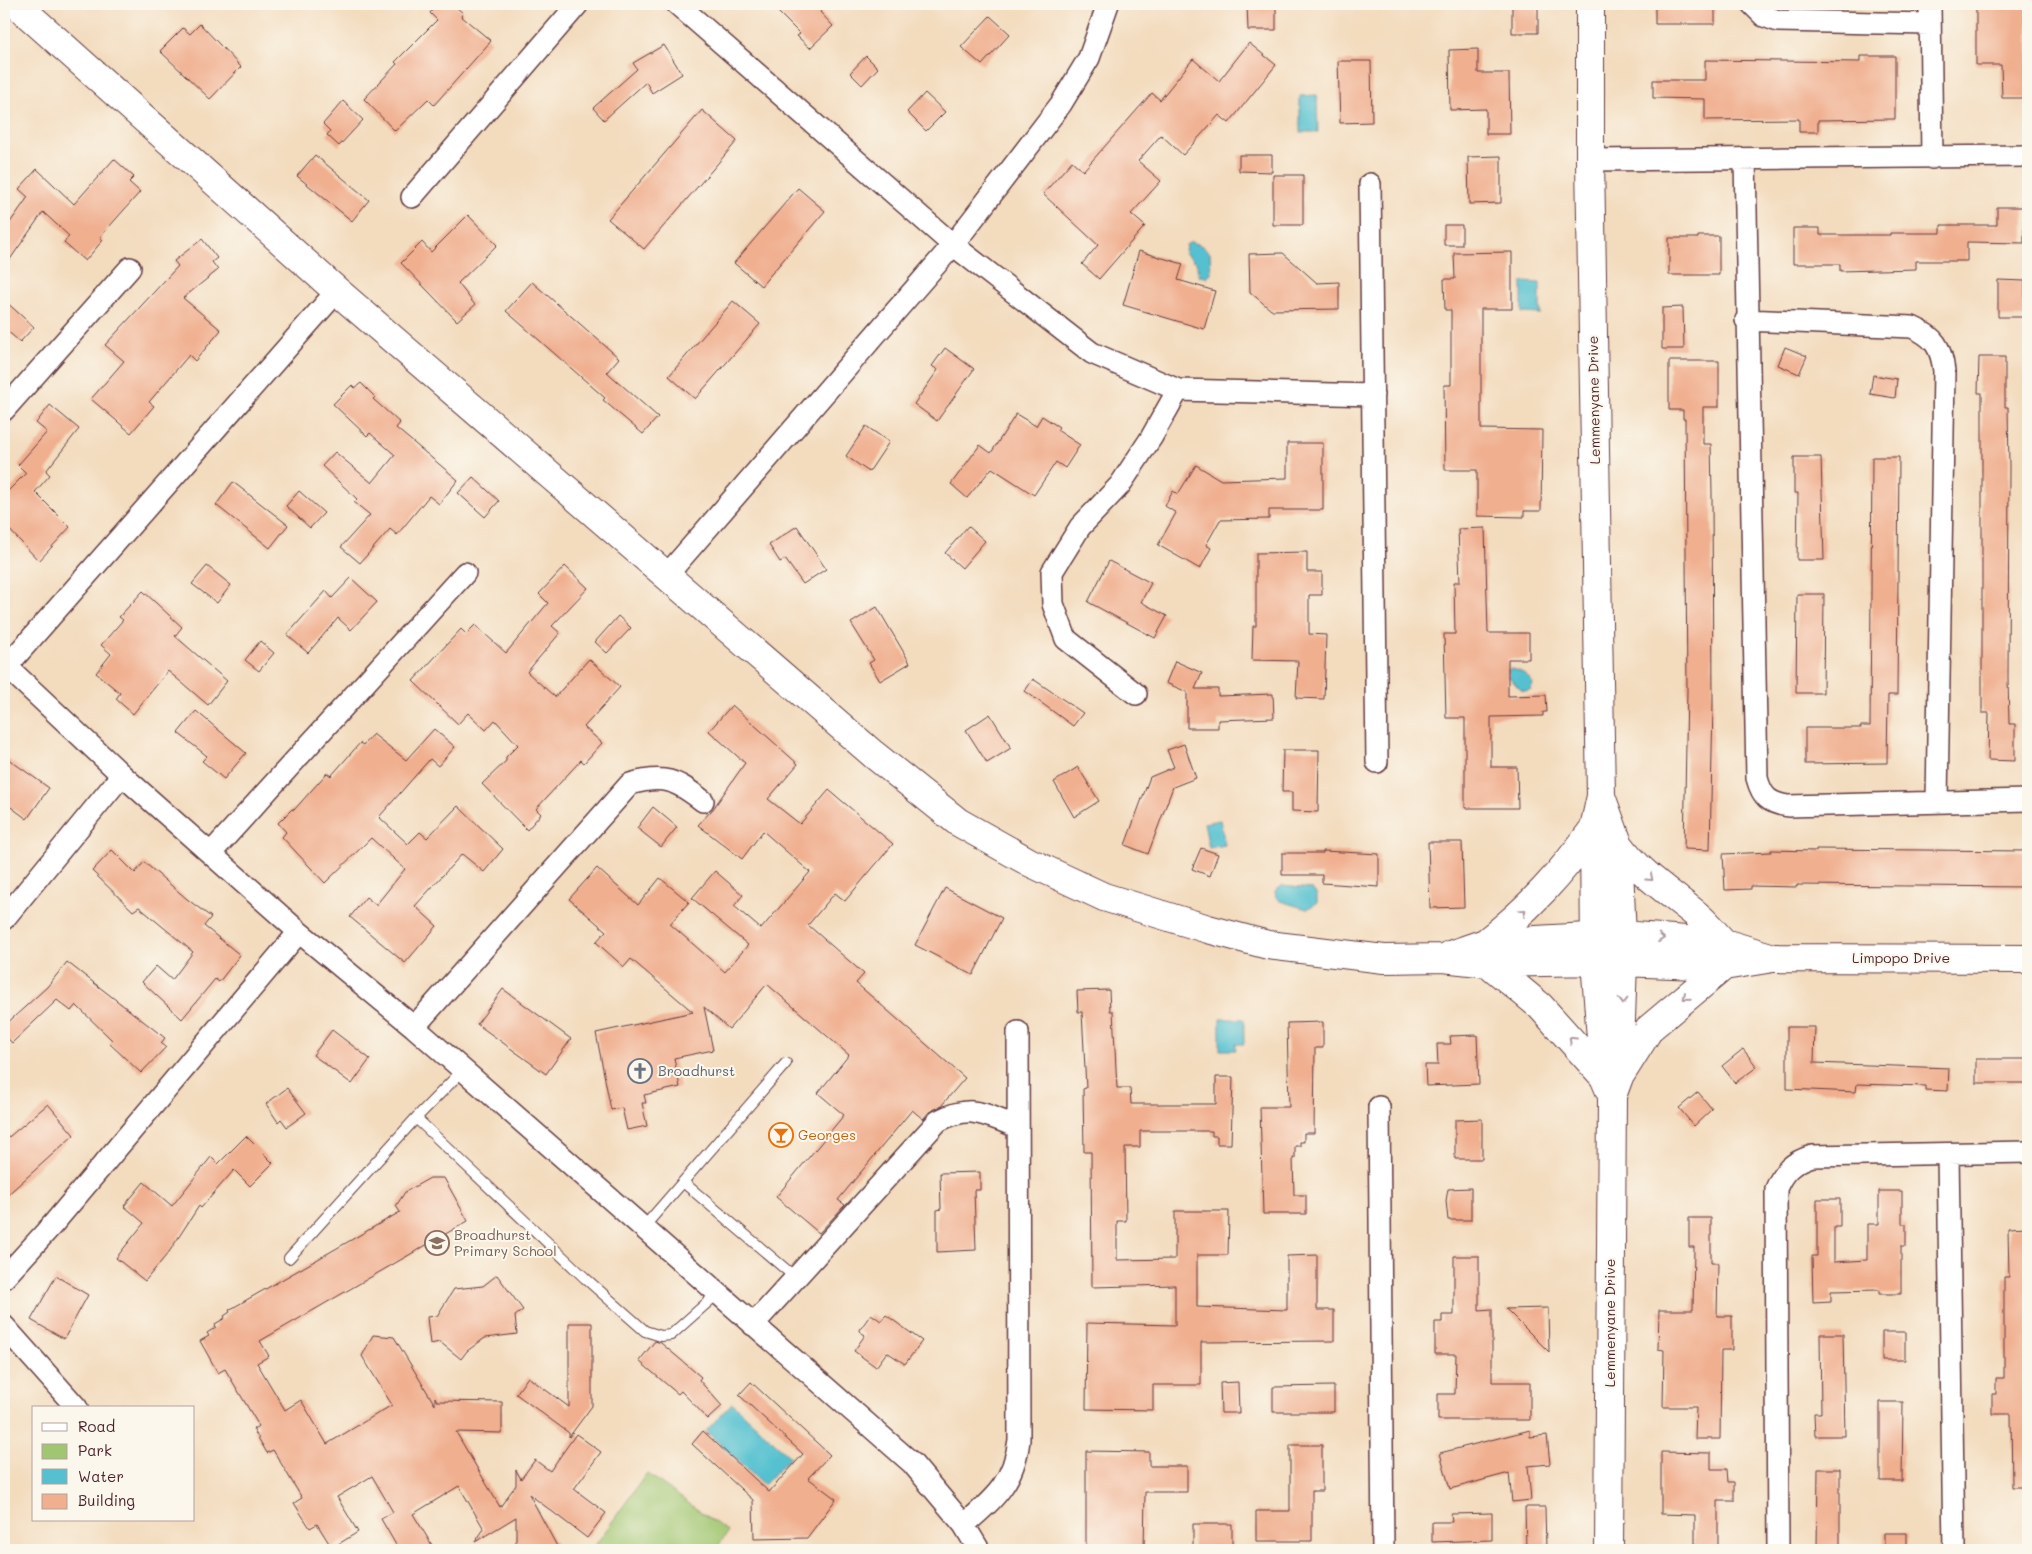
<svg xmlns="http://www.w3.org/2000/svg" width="2032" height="1554" font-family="Mali,sans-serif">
<rect width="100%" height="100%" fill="#fbf7ec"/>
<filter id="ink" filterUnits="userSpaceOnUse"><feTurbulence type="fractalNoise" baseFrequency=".02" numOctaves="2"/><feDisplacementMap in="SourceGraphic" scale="10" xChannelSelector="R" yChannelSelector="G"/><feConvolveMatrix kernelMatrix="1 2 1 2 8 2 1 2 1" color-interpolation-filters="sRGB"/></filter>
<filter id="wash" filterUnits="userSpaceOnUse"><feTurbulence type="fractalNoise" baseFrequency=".0096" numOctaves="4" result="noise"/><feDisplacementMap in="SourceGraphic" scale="20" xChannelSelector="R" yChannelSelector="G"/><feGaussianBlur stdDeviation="1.12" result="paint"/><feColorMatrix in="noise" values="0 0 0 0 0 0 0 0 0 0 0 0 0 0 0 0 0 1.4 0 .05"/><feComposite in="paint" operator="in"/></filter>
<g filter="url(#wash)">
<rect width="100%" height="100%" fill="#f3dbbe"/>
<!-- green -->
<path fill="#a0c671" stroke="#75724e" d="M647,1473l81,59 -13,18h-123z"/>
<!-- water -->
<path fill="#55c1d0" stroke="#50707e" d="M1317,95l1,37h-18v-36z
M1191,242l11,4 8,7 1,20 -4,4 -8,-1 -2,-13 -12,-10 1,-8z
M1522,282l18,1v31l-18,-1z
M1509,669c10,0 20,6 24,15l-2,5 -5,2 -5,-1 -14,-15z
M1220,820l5,25 -16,3 -5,-25z
M1282,886l30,3 5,6v8l-10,6 -27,-8 -4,-4 -1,-6z
M1220,1019h24v25h-8v6h-16z
M732,1403l58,54 -26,28 -58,-54z"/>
<g id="blocks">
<!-- building -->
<path fill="#f0af8f" d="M437,4h15l11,9 -2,3 30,25 -57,64 -6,-6 -33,32 -31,-32 33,-35 -2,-2 42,-42 -7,-7z
M770,4h58l-8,8 13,14 -23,22 -13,-12 3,-2z
M1247,4h29v26h-28z
M1512,4h26v29h-26z
M1655,4h60v20h-60z
M1976,4h52v94h-26l-1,-33h-25z
M990,16l20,18 -28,31 -21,-18z
M200,24l41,43 -31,32 -50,-48 23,-23 7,6z
M1249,43l27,22 -47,58 -10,-8 -36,40 -22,-20 -23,26 23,20 -30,33 14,12 -46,53 -17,-15 16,-19 -55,-51 29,-33 11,10 69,-78 8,7 33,-41 26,22z
M664,45l18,29 -30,19 -6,-11 -42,38 -11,-12 44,-39 -4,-6z
M1478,49v24h31l1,61h-24v-25l-36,1 -1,-60z
M866,56l12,12 -16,17 -12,-12z
M1860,56h35v63l-77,1v12h-19v-13l-94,1v-21l-52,-1v-18h52v-20l155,2z
M1338,61h33l1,61 -32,1z
M925,93l20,19 -19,19 -19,-19z
M343,101l20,19 -24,26 -12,-11 3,-4 -7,-7z
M702,110l35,31 -93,108 -36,-30z
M315,155l54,45 -17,21 -55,-45z
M1239,155h33v17l-33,-1z
M1501,156v47l-32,1 -1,-47z
M114,159l20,18 -5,5 11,10 -40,45 3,3 -18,21 -21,-18 5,-7 -26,-24 -39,56v-37l24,-34 -9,-8 18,-20 37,35z
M1273,175h30v50h-30z
M798,188l27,23 -64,75 -27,-23z
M1997,207h27v36l-57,-1v19h-51v8l-76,2v-7h-47v-36h27v7h70v-2h51v-8h56z
M468,215l29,30 -39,38 17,22 -18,16 -56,-58 21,-21 9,10z
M1444,225h18v20h-18z
M1698,236h21v39h-50v-37h29z
M202,239l15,19 -5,4 6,8 -35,28 38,32 -26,31 -6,-6 -40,47 5,4 -23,27 -40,-34 33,-38 -19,-16 73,-79 -4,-5z
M1139,251l44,13 -5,16 37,11 -11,38 -81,-24z
M1512,252v57h-31v120l61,1 -1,81h-17v6l-47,-1v-46h-32l-1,-85h7v-75h-6l-1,-31h11l-1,-26z
M1283,253l34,30 22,-1v27l-68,1 -21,-18 -1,-38z
M1998,280l27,1v36h-27z
M532,282l87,76 -12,14 51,45 -15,17 -40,-34 2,-2 -99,-87z
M4,300l30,27 -14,15 -16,-14z
M733,301l27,23 -65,75 -26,-23z
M1683,307l1,42h-22v-41z
M1785,347l22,9 -8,18 -21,-9z
M945,348l29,21 -37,52 -23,-17 24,-34 -6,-4z
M1979,357h26v50h3l1,59 -1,212 1,46h6v37l-27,-1 1,-47h-7v-320h-4z
M1669,361h50v46h-16v37h8l1,49 1,211 -3,146 -26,-1 3,-158 -2,-272h-2v-9h-14z
M1873,375l24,4 -2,19 -25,-4z
M361,383l14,14 -2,2 27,24 -4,5 62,52 -19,24 -10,-8 -32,39 -7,-6 -30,34 -19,-16 29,-32 -16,-13 3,-3 -35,-33 13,-14 37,31 23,-28 -25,-22 -3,3 -34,-32 19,-19 3,3z
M50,405l29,24 -33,42 4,4 -15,17 35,35 -31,34 -35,-37v-29l22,-22 -8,-8 29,-33 -11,-9z
M1016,414l20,12 6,-10 17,11 -2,3 23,15 -15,23 -9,-6 -22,33 -42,-27 -25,30 -16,-14 29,-39 11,8z
M866,426l23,16 -20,30 -23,-16z
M1287,443h36v67h-54v9l-49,1 -14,25 5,3 -11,21 -42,-24 18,-32 -11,-7 8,-15 5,3 18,-29 25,15 66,-2z
M1794,457h27l3,103h-27l1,-67h-4z
M1872,457h27l-2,238h-9l-1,68 -82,1v-36h56v-2h9z
M473,477l26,24 -14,16 -27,-24z
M233,482l55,43 -18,23 -54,-43z
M299,491l25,22 -14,15 -24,-22z
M797,526l29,43 -23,15 -18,-25 -5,3 -11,-17z
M968,526l17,15 -23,27 -17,-15z
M1485,528l3,105h41v26h-21v37l38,-1 1,17h-4v4l-52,1v50h26l1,41h-53v-90h-19l-2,-84h11l-1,-52h6l-2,-53z
M1307,552v20h15v23h-13v39l17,1 -2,64 -28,-1 2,-37 -46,-1 1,-34h3v-73z
M1109,561l42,22 -10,19 26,14 -12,22 -67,-36z
M207,566l24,19 -14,18 -25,-19z
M565,566l23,22 -36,38 8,7 -33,39 28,25 34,-38 31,28 -36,40 18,16 -18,20 -3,-3 -45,49 5,5 -14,16 -45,-46 24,-23v-4l12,-12 -23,-25 -9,10 -18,-17 -10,11 -45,-43 48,-52 5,5 9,-9 31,28 42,-50 -9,-9z
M351,578l26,24 -26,28 -13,-12 -30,35 -21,-18 39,-44 6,7z
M143,591l39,36 -7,9 52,45 -19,24 -40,-34 -35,43 -17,-15 4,-6 -24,-20 15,-19 -10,-9 22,-25 -4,-3z
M1797,594h27l-1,99h-27z
M877,607l33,56 -30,18 -11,-18 5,-3 -23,-37z
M618,616l13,12 -24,25 -12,-11z
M260,641l14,12 -15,18 -14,-11z
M1175,661l27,12 -7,16h23v7l55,-2 1,24 -56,2v8h-31v-36l-21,-9z
M1033,679l50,34 -10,13 -48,-35z
M732,705l66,59 -30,35 32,25 29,-34 64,54 -48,57 -10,-8 -27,32 56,49 -8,9 109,95 -24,28 -12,6 -6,7 -11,-9 -74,90 7,5 -26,28 -43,-36 68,-82 -26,-22 31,-38 -82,-71 -38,45 -25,-22 9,43 -39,8 6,29 -36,8 2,8h-4l5,23 -20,4 -5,-22 -11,2 -15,-77 97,-21 -62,-53 -7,8 -28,-25 10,-11 -37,-32 28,-31 41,37 22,-27 29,24 -19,22 55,48 23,-27 -56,-47 23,-27 28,24 -9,11 27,23 49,-57 -47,-41 -21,28 -44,-34 15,-16 32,-46 -36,-32z
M196,711l50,42 -22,26 -22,-18 5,-5 -29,-23z
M990,714l21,34 -24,15 -21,-33z
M434,729l21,18 -17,19 -8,-7 -51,58 29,27 12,-12 7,6 31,-32 45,43 -19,23 -22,-18 -47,52 22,20 -32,37 -55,-46 16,-20 10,8 29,-36 -34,-31 -46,45 -43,-46 4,-5 -8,-9 14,-14 2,1 33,-37 4,3 29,-33 3,2 10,-11 33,26z
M1184,744l12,34 -23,9 -25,67 -23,-9 25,-68 24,-10 -7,-17z
M1283,750h36l-1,62 -26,-1v-19h-10z
M4,756l45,32 -22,31 -23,-17z
M1078,767l21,34 -25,16 -20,-35z
M653,807l24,20 -16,20 -24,-19z
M1428,842h34l2,65 -34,1z
M1201,848l17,6 -8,22 -18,-7z
M1816,849l212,2v36l-231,-2v2l-46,-1v3l-26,1 -2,-36 48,-2v-2l45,1z
M112,850l23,23 9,-11 43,37 24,18 -7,9 36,29 -21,27 -4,-3 -33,40 -40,-37 14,-16 16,14 21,-28 -54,-45 -6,4 -41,-40z
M1323,851l56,3v33l-57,-4v-8h-40v-22h41z
M945,888l57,30 -29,57 -58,-30z
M67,962l98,76 -4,5 5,4 -25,26 -32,-30 3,-3 -36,-35 -5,6 -14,-11 -45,43 -8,-9v-8l43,-39z
M503,989l68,50 -25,35 -69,-50z
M1109,990l1,21h3l4,77h13l1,16h85v-27h17l-2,67h-14v-8h-5v-5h-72v16h-15l1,74h-9v39l58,-1v-48h54l-1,44h-31v52l90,3v-54l30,-1v55h17v31l-133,1v43h-48v25l-67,-1 1,-86 88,2v-40l-83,2 -1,-135h-7l-1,-63 3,-1 -4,-76h-4l-1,-21z
M1323,1022v26h-8l-1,85h-10v9h-4v4h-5v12h-2l1,37h12v19h-43l-3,-107h29l-2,-84z
M1787,1027h28l-1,36 135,5 -1,23 -23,-1v-4l-68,-2 -1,8 -69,-3z
M332,1030l38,29 -18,25 -39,-29z
M1477,1035l2,49 -53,2 -1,-21h13l-1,-21h14l-1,-8z
M1743,1049l14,18 -22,16 -13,-17z
M1976,1059h52v24h-52z
M287,1088l19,25 -19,14 -6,-8 -3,3 -12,-18z
M1698,1092l14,17 -18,17 -15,-18z
M48,1104l26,31 -70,63v-57z
M1482,1119v40h-27v-39z
M246,1136l27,27 -23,23 -16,-16 -33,38 -2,-2 -30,46 -24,29 -29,-23 28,-35 -20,-17 20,-24 28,24 39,-49 7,7z
M980,1172v18h-6l2,60 -39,2v-42l4,-1 -1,-36z
M430,1178h14l24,43 -208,120 9,15 -12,7 28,47 16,-10 26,44 65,-39 -30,-49 11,-21 21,2 41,68v-8l2,4 65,1v31l-46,-1 44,75 16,-22v-15l5,9 14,-19 15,11 26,-37 25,18 -27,37 32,24 -19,25 -58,-44 30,56h-43v-33l-41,25 9,-13 -25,-43 -46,28 22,36h-36l-18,-31 12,-7 -21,-36 -35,21 21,35 -26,16 -15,-24 -7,4 -16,-25 8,-5 -29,-48 -6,3 -14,-24 6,-3 -34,-57 -7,4 -18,-32 9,-5 -2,-3 9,-6 -1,-3 10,-6 -1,-2 6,-4 -1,-2 171,-98 -4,-6 9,-14z
M1471,1188v32h-23l-2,-19 2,-12z
M1879,1191h23v33h4v22h-5v48h-22v-4l-48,1v11l-18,1 -1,-47h5v-57h23v28h-6v35l33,-2v-36h12z
M1689,1218h22v45h7l-1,53h15v34h-11l-1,89h-25l1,-32h-33l1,-57 -6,-1 1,-39h34l1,-63h-5z
M2028,1227v260h-16l-1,-73h-19v-20h4v-16h8v-101h5l-1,-49z
M1454,1256h25v54l13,-1v73h38v38h-92v-26h17l1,-40h-21v-32h7v-7h12z
M497,1275l26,35 -8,6 2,18 -32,4 -18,13 -6,8 -21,-17 -10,2 -3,-27 10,-1 17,-27 29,-3z
M56,1276l32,19 -24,44 -33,-19z
M1548,1308l1,44 -43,-43z
M871,1314l10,7 5,-6 36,26 -17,23 -18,-12 -11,15 -22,-16 11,-16 -6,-4z
M569,1323h23v83l-23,31v-4l-53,-39 12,-17 41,30z
M1882,1332h23v28h-23z
M1820,1334h23l2,102h-30l-1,-23h7z
M655,1341l6,2 40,34 -2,3 23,26 -14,13 -27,-28 -3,3 -39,-33z
M751,1382l79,73 -22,23 28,21 -29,39 -53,1 -1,-39 -61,-56 11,-13 66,61 34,-38 -64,-59z
M1238,1382l1,31h-18l-1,-30z
M1334,1386v26h-61v-25z
M1880,1402h23l-1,79h-22z
M1530,1430v7l17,-2 3,29 -22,2 3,34 -19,2 -3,-29 -59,16 -10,-36z
M1290,1445h32v46h-10v50h-56v-30h34z
M1086,1451l63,1v14h38v26h-42l-1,58h-58z
M1661,1452l50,1v16h16l1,13h6v19h-16v49h-23v-35l-34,-1z
M1818,1469h22v81h-23z
M1525,1507h20l1,43h-20z
M1492,1513v27l-60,2v-20h20l-1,-8z
M1193,1524h39v25h-39z
M1884,1533h23v17h-23z"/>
</g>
</g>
<g filter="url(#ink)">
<use href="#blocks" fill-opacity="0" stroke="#633b41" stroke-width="1"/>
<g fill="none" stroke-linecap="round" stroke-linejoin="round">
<defs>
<path id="lane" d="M416,1118l47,-48
M683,1182l113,96
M643,1228l143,-165
M289,1258l127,-140 169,160 60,53 16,5 10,-1 47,-42"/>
<path id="street" d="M677,4l276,241 139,108 86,37 195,5
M1752,4l12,12 14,5 151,3
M1930,4l2,154
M1745,159l12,619c5,19 12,25 31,28l240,-6
M1590,160l438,-4
M1370,184l7,578
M412,197l166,-193
M1746,320l166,7c23,10 29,20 32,44l-7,430
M4,410l126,-142
M666,576l287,-331 108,-141 28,-46 19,-54
M4,664l118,111 177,157 115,95 498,436 52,62 15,25
M7,666l330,-375
M1136,694l-70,-55 -13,-35 -1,-32 28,-45 40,-42 31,-47 27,-48
M211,853l254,-280
M4,919l118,-144
M414,1027l216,-243c34,-10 46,-4 73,17
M1379,1107l4,443
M1948,1154l6,396
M4,1278l50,-55 245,-291
M753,1325l185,-204c35,-18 46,-6 80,6
M4,1326l73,82
M964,1525c31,-27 50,-43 55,-85l-1,-408
M1778,1550l-2,-361c7,-18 17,-27 36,-33l216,-4"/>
<path id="secondary" d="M16,4l321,287 536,463 85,68 71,40 75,35 104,32 60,16 116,14 59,-1 45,5 107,-2 129,5 49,-8 255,1
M1590,4v156l11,636 -7,32 1,133 9,116 8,19
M1601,796l17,47 5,119 -4,115 -7,19 -3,454
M1618,843c21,30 51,49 79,72 10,8 18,19 27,28
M1485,943c46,-36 75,-68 109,-115
M1450,955l35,-12 137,-8 102,8 43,13
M1488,963l52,43 64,71
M1621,1074l29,-46 74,-62"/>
</defs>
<!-- lane casing -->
<use href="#lane" stroke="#633b41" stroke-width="12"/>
<!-- street casing -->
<use href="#street" stroke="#633b41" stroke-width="24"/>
<!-- secondary casing -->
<use href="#secondary" stroke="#633b41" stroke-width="30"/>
<!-- lane -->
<use href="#lane" stroke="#fff" stroke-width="10"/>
<!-- street -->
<use href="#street" stroke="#fff" stroke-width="21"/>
<!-- secondary -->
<use href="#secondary" stroke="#fff" stroke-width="28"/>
</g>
<!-- one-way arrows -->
<defs><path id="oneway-chevron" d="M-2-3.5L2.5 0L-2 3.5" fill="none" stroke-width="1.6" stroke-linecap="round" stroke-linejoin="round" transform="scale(1.25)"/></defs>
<g stroke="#ae9aa0">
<use href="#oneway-chevron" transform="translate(1650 878) rotate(42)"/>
<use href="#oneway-chevron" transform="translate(1523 912) rotate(-42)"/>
<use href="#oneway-chevron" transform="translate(1661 938) rotate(4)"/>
<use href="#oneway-chevron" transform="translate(1686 997) rotate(139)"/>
<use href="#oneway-chevron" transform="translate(1623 1001) rotate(91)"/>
<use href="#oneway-chevron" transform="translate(1572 1040) rotate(-136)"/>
</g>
</g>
<!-- icons -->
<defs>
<symbol id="church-ring" viewBox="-11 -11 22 22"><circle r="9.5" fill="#fbf7ec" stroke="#6b7280" stroke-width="1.5"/><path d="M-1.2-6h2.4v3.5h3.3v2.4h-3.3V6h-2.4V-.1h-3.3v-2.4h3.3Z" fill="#6b7280"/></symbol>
<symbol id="bar-ring" viewBox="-11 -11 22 22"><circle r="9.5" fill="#fbf7ec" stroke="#e8710a" stroke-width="1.5"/><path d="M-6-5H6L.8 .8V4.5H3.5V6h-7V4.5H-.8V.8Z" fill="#e8710a"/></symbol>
<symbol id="school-ring" viewBox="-11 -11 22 22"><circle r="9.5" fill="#fbf7ec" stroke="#8d6e63" stroke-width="1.5"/><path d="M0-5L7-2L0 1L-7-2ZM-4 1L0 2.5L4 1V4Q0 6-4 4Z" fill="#8d6e63"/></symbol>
</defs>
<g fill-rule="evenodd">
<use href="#church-ring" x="626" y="1057" width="28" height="28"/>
<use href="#bar-ring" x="767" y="1121" width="28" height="28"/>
<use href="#school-ring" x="423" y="1229" width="28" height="28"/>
</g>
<g text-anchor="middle" stroke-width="4" stroke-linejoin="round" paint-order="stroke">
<!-- street labels -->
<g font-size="14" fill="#4a1f2b" stroke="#fbf7ec">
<text transform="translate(1594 400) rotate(-91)" y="5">Lemmenyane Drive</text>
<text x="1901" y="963">Limpopo Drive</text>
<text transform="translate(1610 1323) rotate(-90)" y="5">Lemmenyane Drive</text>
</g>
<!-- worship labels -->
<g font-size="14" fill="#5b616d" stroke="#fbf7ec" text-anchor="start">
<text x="658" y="1076">Broadhurst</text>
</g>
<!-- food labels -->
<g font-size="14" fill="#c56008" stroke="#fbf7ec" text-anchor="start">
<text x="798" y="1140">Georges</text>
</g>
<!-- education labels -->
<g font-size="14" fill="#785e54" stroke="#fbf7ec" text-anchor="start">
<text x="454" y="1240">Broadhurst<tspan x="454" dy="16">Primary School</tspan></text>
</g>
</g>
<!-- margin -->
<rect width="2032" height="1554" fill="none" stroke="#fbf7ec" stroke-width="20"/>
<!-- legend -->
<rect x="32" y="1406" width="162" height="115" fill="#fbf7ec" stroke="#b4a19f"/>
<rect x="42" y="1423" width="25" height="8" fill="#ffffff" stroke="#b4a19f"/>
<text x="78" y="1432" font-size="15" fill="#4a1f2b">Road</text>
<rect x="42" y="1444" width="25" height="15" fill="#a0c671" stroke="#b4a19f"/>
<text x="78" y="1456" font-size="15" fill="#4a1f2b">Park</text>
<rect x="42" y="1469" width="25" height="15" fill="#55c1d0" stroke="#b4a19f"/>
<text x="78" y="1482" font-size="15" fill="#4a1f2b">Water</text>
<rect x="42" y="1494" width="25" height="15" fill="#f0af8f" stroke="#b4a19f"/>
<text x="78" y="1506" font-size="15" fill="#4a1f2b">Building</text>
</svg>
